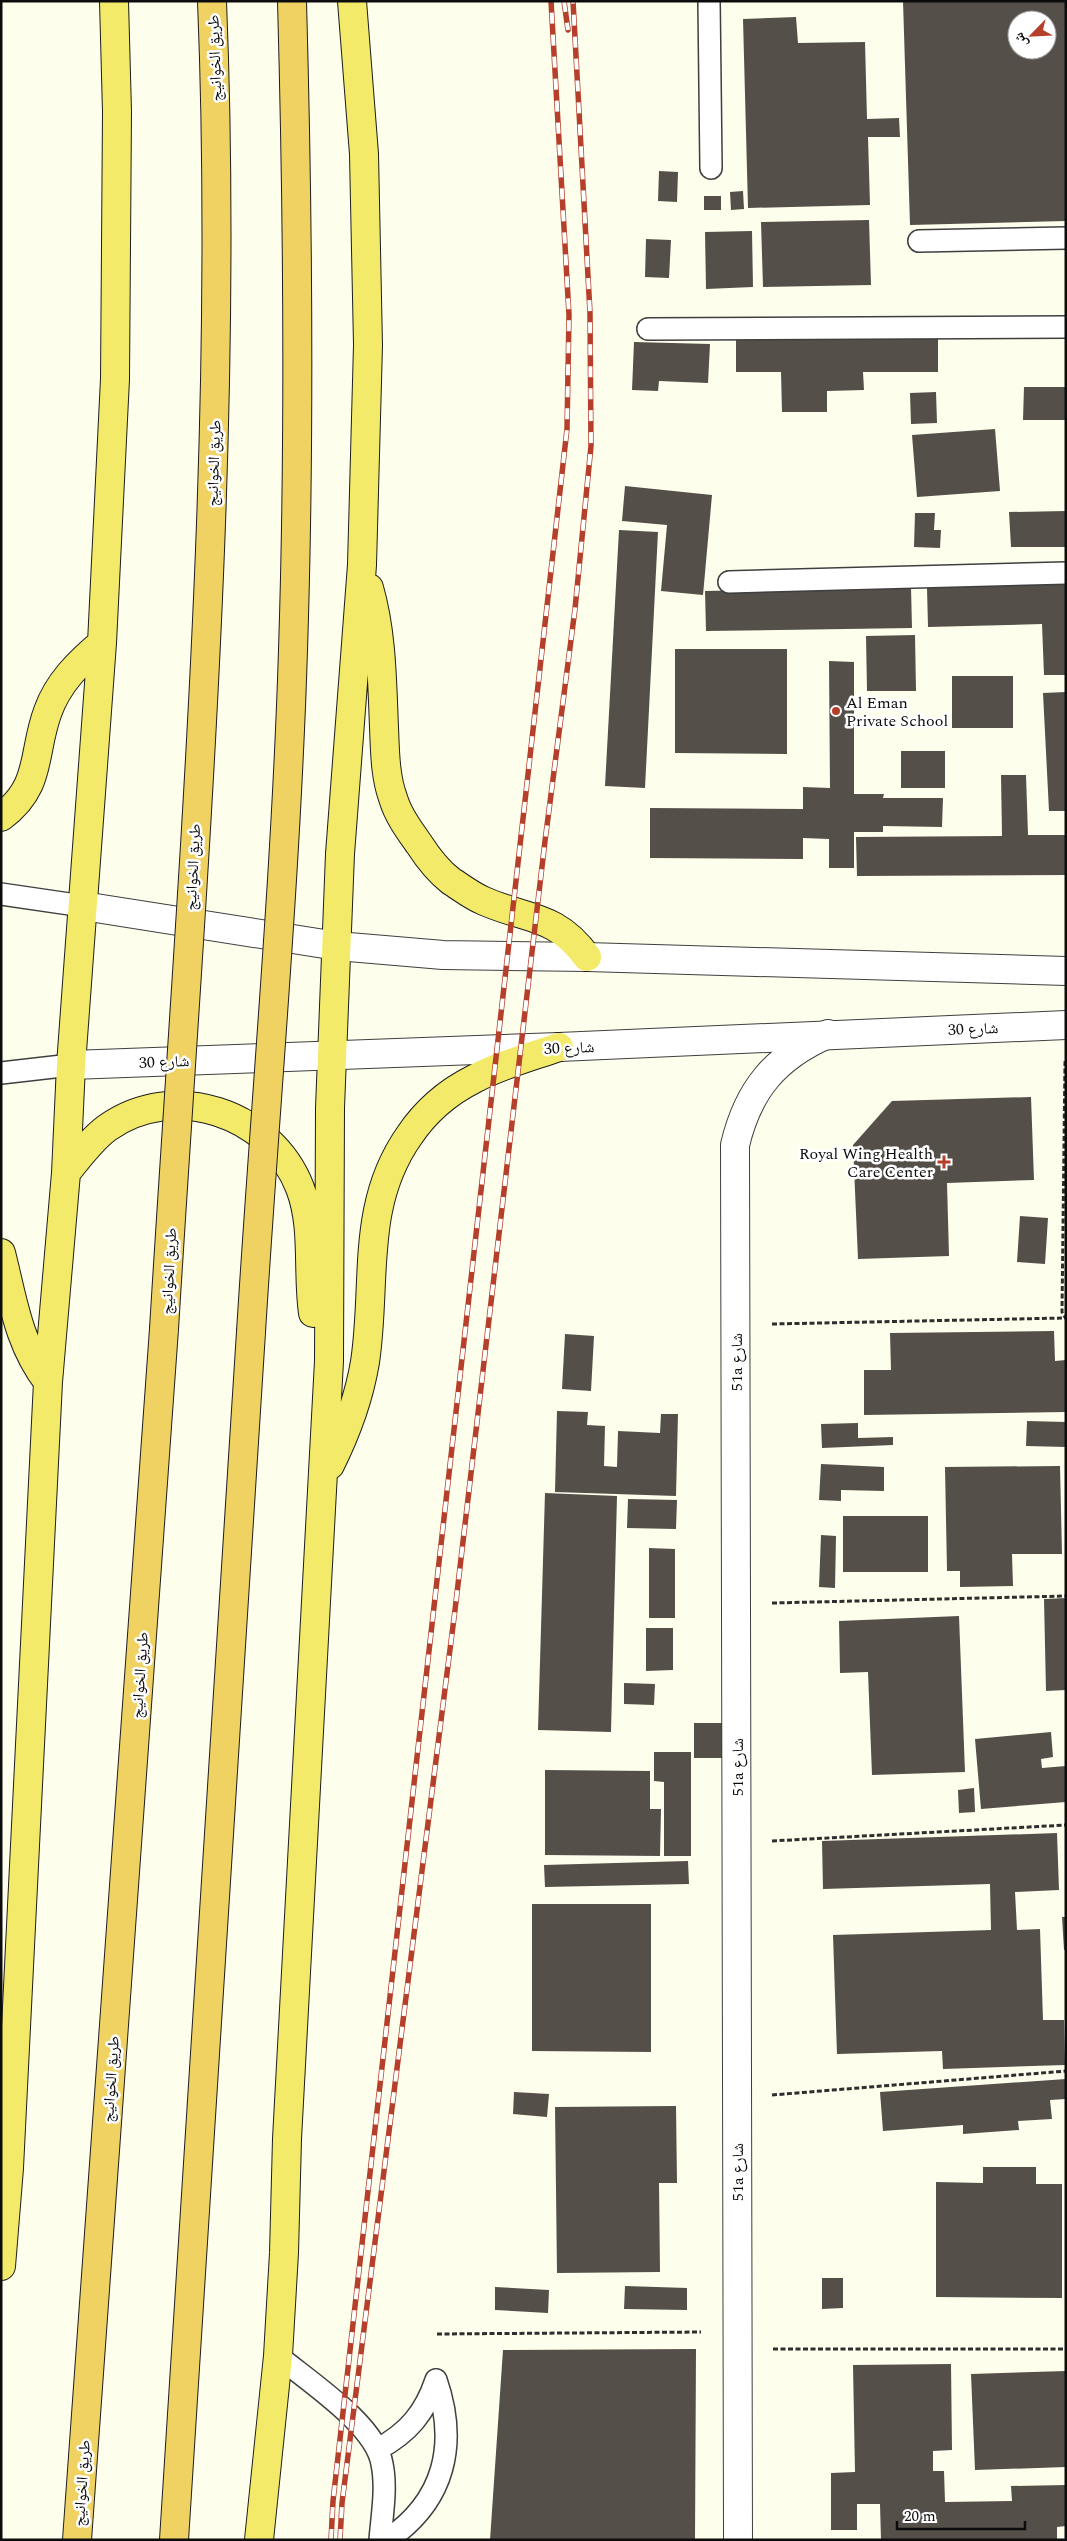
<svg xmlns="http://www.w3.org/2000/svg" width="1067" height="2541" font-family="Spectral,'Noto Naskh Arabic',serif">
<rect width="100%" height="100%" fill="#fefeec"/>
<!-- building -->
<path fill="#544f49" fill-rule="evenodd" d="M903,1h163v220l-156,4zM1017,20h30v30h-30z
M796,17l2,26 67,-1 2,77 32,-1 1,19h-32l2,68 -122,3 -5,-189z
M659,171l19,1 -1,30 -19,-1z
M743,191l1,18 -13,1 -1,-18z
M704,196h17v14h-17z
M869,220l2,65 -108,2 -2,-65z
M752,231l1,56 -47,2 -1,-57z
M646,239l25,1 -2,38 -24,-1z
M736,339h202v33h-75l1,18 -37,1v21h-45l-1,-40h-45z
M634,342l76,2 -2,39 -49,-2 -1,10 -26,-1z
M1024,387h42v33h-43z
M936,392l1,31 -26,1 -1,-31z
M995,429l5,62 -83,6 -5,-62z
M625,486l87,9 -9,100 -42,-4 6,-66 -45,-4z
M1066,511v36h-55l-2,-35z
M915,513h20l-1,17h7l-1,18 -26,-1z
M619,530l39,2 -13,256 -40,-2z
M1066,584v91h-22l-2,-51 -114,3 -1,-39z
M911,587l1,41 -206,3 -1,-40z
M915,635l1,56h-49l-1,-55z
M675,649h112v105l-112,-1z
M829,661l25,1v132h30l-1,4h60l-1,29 -59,-1v6h-29v36h-25v-29l-26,-1v21l-153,-1v-50l153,1v-22l27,1z
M952,676h61v52h-61z
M1066,692v119h-17l-6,-118z
M901,751h44v37h-44z
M1001,775h25l2,60h38v40l-209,1 -1,-39 146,-1z
M1031,1097l3,83 -87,3 2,73 -91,3 -5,-114 39,-44z
M1020,1216l28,2 -3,46 -28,-2z
M1054,1331l1,30 11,-1v52l-202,3v-45h27l-1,-37z
M565,1334l29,2 -3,55 -29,-2z
M557,1411l31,1 -1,13 18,1 -1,40 13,1 1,-36 42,2 1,-19h17l-2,82 -121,-4z
M1027,1421l39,1v25l-40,-1z
M858,1423v15l35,-1v8l-71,3 -1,-24z
M821,1464l63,3v24l-43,-1v11l-22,-1z
M1060,1466l2,88h-50l1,32 -53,1v-16h-13l-2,-104z
M545,1493l72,3 -6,236 -73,-2z
M628,1499l49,1 -1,29 -49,-1z
M843,1516h85v56h-85z
M821,1535l15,1 -1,52 -16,-1z
M649,1548l26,1v69h-26z
M1066,1598v92l-20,1 -2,-92z
M959,1616l6,156 -93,3 -4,-103 -28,1 -1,-52z
M646,1628h27v42l-27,1z
M624,1683l31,1 -1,21 -30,-1z
M694,1723h28v35h-28z
M1051,1732l2,25 -12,2 1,9 24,-2v36l-85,7 -6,-70z
M654,1752h37v104h-27v-74l-10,-1z
M545,1770l105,1v38h11l-1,47 -115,-1z
M974,1788l1,24 -16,1 -1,-23z
M1057,1833l2,57 -44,2 2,38 23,-1 3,91h21l1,45 -122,4 -1,-18 -105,3 -4,-119 158,-5 -1,-46 -167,5 -1,-48z
M688,1861l1,23 -144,3 -1,-22z
M532,1904h119v148l-119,-1z
M1062,1917h4v33h-2z
M1066,2079v20l-16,1 2,19 -34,2 1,9 -56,4v-9l-80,6 -3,-39z
M514,2092l35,2 -2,23 -34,-3z
M676,2106l1,77h-18l1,89 -103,1 -2,-166z
M983,2167h53v17h26v114l-126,-1v-115l47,1z
M822,2278h21v30l-21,1z
M625,2286l62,2v22l-63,-1z
M495,2287l54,3 -1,23 -53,-3z
M696,2349l-1,191h-205l13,-190z
M951,2364l1,86 -19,1v20h11l1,31 67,-1 -1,-15 55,-1v41l-9,1v13h-176l-1,-36h-23v26h-26v-57l24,-1 -2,-107z
M1066,2371v96l-91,3 -4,-96z"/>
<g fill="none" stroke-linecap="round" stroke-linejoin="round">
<defs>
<path id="service" d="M709,1l2,167
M919,241l147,-3
M648,329l418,-2
M729,582l337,-9
M1,894l82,12
M1,1073l70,-8
M278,2356c30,25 98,69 104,108 5,24 0,51 -2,76
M378,2449c30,-16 47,-36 58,-69
M387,2540c58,-39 71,-96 49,-160"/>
<path id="minor" d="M738,2540l-3,-1395c13,-55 40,-88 93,-111"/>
<path id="tertiary" d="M83,906l254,40 106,9 144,2 479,14
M71,1065l488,-18 507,-22"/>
<path id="primary" d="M369,588c13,45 13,93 15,139 1,24 1,49 9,71 5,17 16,32 26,46 9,14 19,27 32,37 11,7 21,15 33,20 43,19 72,13 103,56
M1,817c42,-31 31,-64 47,-106 10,-28 31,-49 54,-68
M66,1173c12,-15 25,-33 41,-45 67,-48 164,-15 193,60 15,39 7,84 13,125
M1,1253c12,47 17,90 47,129
M330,1465c16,-32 29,-67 35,-103 12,-79 -5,-156 44,-226 16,-24 39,-44 65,-57 26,-14 56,-22 85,-32
M1,2266l8,-98 39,-786 18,-209 5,-108 31,-422 13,-264 2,-267 -3,-111
M259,2540l19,-184 6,-103 3,-114 42,-778 1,-253 10,-254 22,-289 6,-220 -4,-191 -12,-153"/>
<path id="trunk" d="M77,2540l87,-1211
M174,2540l77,-1208"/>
</defs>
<!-- service casing -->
<use href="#service" stroke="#3f3f3f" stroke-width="24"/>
<!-- minor casing -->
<use href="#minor" stroke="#3f3f3f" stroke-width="30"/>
<!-- tertiary casing -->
<use href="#tertiary" stroke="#3f3f3f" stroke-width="30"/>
<!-- primary casing -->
<use href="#primary" stroke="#1d1d1d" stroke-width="30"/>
<!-- trunk casing -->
<use href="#trunk" stroke="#1d1d1d" stroke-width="30"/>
<!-- path -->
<path stroke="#2e2e2e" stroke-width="3" stroke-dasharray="5 2.5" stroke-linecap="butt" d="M1065,1061l-3,251 4,7
M772,1324l292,-6
M772,1603l294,-7
M772,1841l294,-16
M772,2095l294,-24
M437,2334l264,-2
M773,2349h293"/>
<!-- service -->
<use href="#service" stroke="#fff" stroke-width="21"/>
<!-- minor -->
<use href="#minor" stroke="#fff" stroke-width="28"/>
<!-- tertiary -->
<use href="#tertiary" stroke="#fff" stroke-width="28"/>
<!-- primary -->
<use href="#primary" stroke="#f2ea68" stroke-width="28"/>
<!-- trunk -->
<use href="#trunk" stroke="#f0d262" stroke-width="28"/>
<defs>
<path id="rail" d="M564,1l4,29
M331,2540l2,-39 234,-2072 2,-114 -18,-314
M340,2540l2,-37 113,-893 90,-769 30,-232 16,-163 -1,-133 -17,-312"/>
</defs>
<!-- rail casing -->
<use href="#rail" stroke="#b53f2b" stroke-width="5.5"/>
<!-- rail -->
<use href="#rail" stroke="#fff" stroke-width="4" stroke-dasharray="11" stroke-linecap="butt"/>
<defs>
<path id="trunk-bridge" d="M164,1329c27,-441 66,-885 48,-1328
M251,1332c14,-227 35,-454 42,-682 7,-216 5,-432 -1,-649"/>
</defs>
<!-- trunk-bridge casing -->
<use href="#trunk-bridge" stroke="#1d1d1d" stroke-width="30" stroke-linecap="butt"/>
<!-- trunk-bridge -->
<use href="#trunk-bridge" stroke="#f0d262" stroke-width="28"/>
</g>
<!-- markers -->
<g fill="#b53f2b" stroke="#fff" stroke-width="2">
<circle cx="836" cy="711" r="5"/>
<path d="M941.5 1154.5h5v5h5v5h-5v5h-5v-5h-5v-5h5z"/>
</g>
<g text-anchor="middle" stroke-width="5" stroke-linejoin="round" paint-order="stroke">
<!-- street labels -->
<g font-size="16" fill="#0c0c0c" stroke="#fff">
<text transform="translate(214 58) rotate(-92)" y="6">طريق الخوانيج</text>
<text transform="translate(213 463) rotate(-88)" y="6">طريق الخوانيج</text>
<text transform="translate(192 867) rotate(-87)" y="6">طريق الخوانيج</text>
<text transform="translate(973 1028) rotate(-2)" y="6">شارع 30</text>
<text transform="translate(569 1047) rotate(-2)" y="6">شارع 30</text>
<text transform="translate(164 1061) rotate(-2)" y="6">شارع 30</text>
<text transform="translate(168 1271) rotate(-87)" y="6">طريق الخوانيج</text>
<text transform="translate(736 1362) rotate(-90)" y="6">51a شارع</text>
<text transform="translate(139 1675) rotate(-86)" y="6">طريق الخوانيج</text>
<text transform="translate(737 1767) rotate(-90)" y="6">51a شارع</text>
<text transform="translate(110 2079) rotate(-86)" y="6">طريق الخوانيج</text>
<text transform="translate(737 2172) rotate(-90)" y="6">51a شارع</text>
<text transform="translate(81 2483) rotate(-86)" y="6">طريق الخوانيج</text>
</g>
<!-- poi labels -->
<g font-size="16" fill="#0c0c0c" stroke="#fff" text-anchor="start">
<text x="846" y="708">Al Eman<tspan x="846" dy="18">Private School</tspan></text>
<text x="933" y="1159" text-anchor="end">Royal Wing Health<tspan x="933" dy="18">Care Center</tspan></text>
</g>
</g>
<!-- border -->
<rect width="1067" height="2541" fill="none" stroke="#0c0c0c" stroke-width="5"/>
<!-- north arrow -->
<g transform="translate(1032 35) rotate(246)"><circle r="24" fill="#ffffff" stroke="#9e9e9e"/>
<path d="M0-4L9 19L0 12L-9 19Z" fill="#b53f2b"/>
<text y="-8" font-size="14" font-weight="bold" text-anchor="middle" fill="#0c0c0c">ش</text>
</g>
<!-- scale -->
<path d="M897 2521v8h128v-8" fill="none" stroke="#0c0c0c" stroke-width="2.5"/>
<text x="904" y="2521" font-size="15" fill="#0c0c0c" stroke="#ffffff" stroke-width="4" paint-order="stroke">20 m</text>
</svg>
